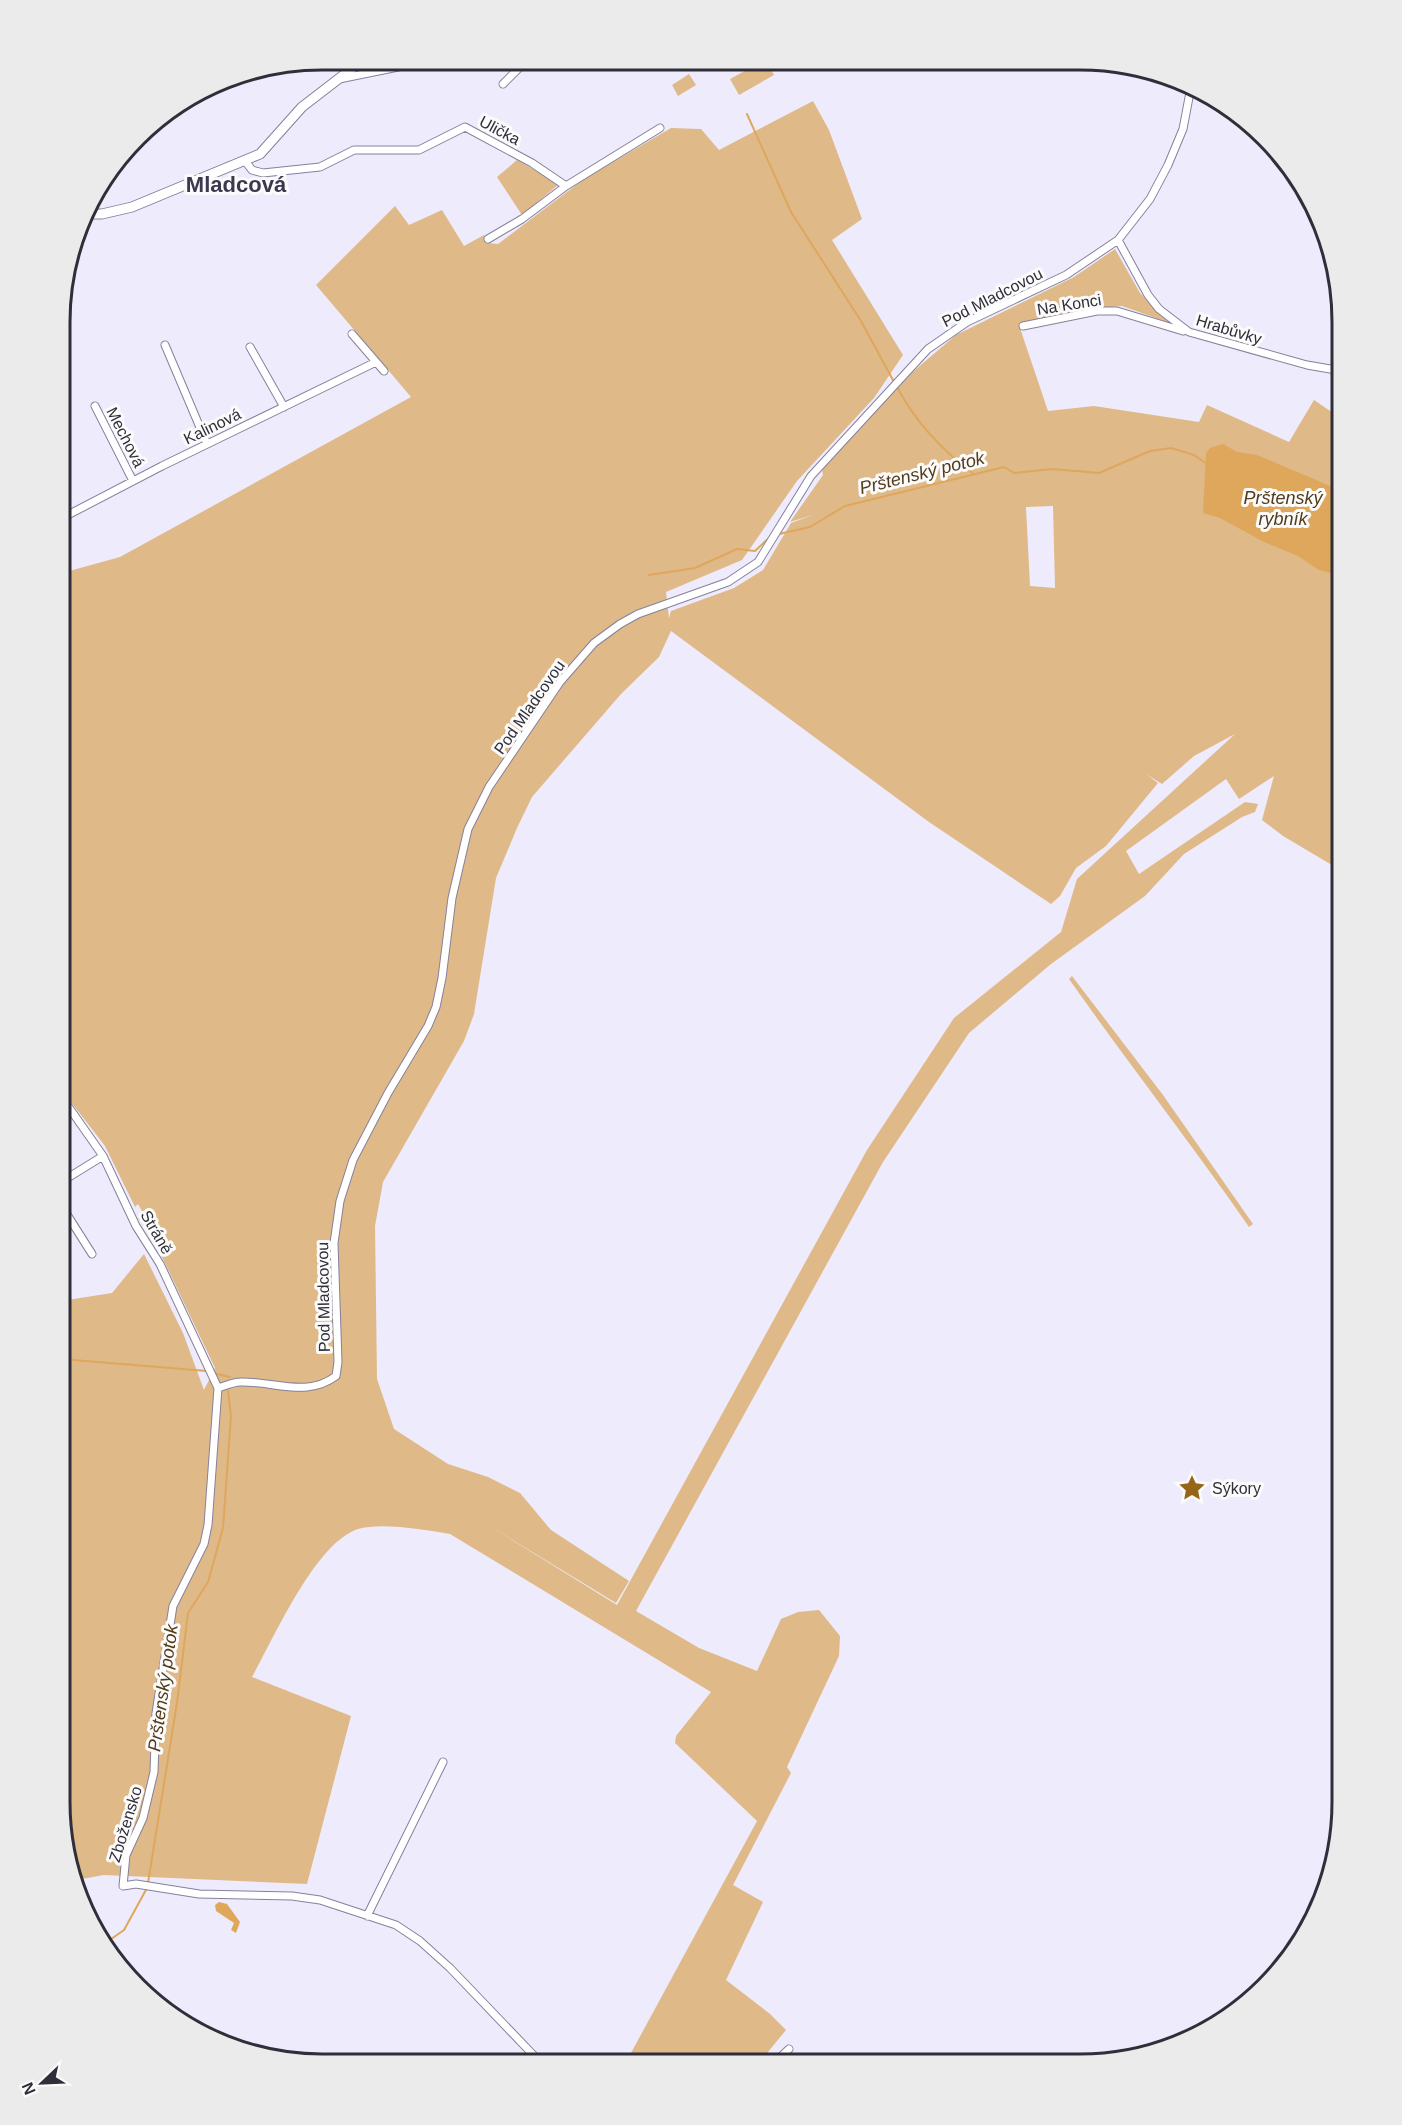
<svg xmlns="http://www.w3.org/2000/svg" width="1402" height="2125" font-family="Helvetica,sans-serif">
<rect width="100%" height="100%" fill="#eeebfd"/>
<!-- green -->
<path fill="#e0b988" fill-rule="evenodd" d="M763,61h3l8,14 -35,20 -9,-16z
M689,74l7,11 -18,11 -6,-11z
M813,101l16,29 33,89 -30,21 71,115 -29,43 -77,83 -55,79 -76,32 3,26 2,-7 63,-23 29,-18 28,-47 22,-8 -23,7 33,-47 -1,-5 80,-89 54,-46 118,-58 41,-28 25,44 30,30 -48,-17 -45,4 -54,13 -2,8 27,80 46,-5 105,16 8,-17 82,37 25,-42 28,19v452l-59,-35 -21,-16 12,-44 -35,23 -13,-20 -100,72 13,23 106,-72 13,2 -3,8 -13,5 -58,37 -39,42 -94,68 -82,69 -86,129 -247,449 63,37 58,23 24,-52 17,-7 21,-2 21,26 -1,20 -52,111 4,6 -58,112 30,17 -37,78 44,34 16,16 -28,34h-133l132,-243 -82,-78 1,-7 35,-44 -261,-158c-25,-4 -68,-12 -92,-5 -43,14 -84,109 -106,148l99,39 -44,168 -203,-9 -28,5 -16,-78 1,-501 51,-8 32,-39 39,79 21,57 11,-22 -62,-130 -15,-20 6,-3 -6,-11 -3,3 -30,-61 -44,-57 1,-516 58,-16 291,-160 -95,-112 79,-79 14,19 33,-15 22,36 20,-11 4,8 10,1 86,-65 87,-51 30,1 18,21zM1053,506l2,82 -25,-2 -4,-79zM671,631l258,191 122,82 9,-8 16,-28 30,-22 52,-63 -12,-9 16,10 32,-28 41,-22 -158,145 -16,53 -107,86 -87,132 -250,455 -134,-83 133,81 13,-22 -78,-51 -31,-37 -32,-16 -40,-13 -54,-35 -17,-50 -2,-153 8,-44 81,-141 10,-27 22,-136 21,-50 15,-31 89,-103 38,-37z
M517,160l42,24 -37,31 -25,-38z
M1072,976l91,119 90,129 -4,3c-58,-84 -121,-164 -180,-248z"/>
<!-- water -->
<path fill="#dea75c" d="M1223,444l14,8 20,3 85,36v85l-23,-6 -21,-14 -34,-14 -44,-24 -17,-5 3,-60 4,-5z
M219,1902l8,2 13,18 -4,11 -5,-3 3,-7 -18,-12 -1,-6z"/>
<g fill="none" stroke-linecap="round" stroke-linejoin="round">
<!-- stream -->
<path stroke="#dea75c" stroke-width="2" d="M747,114l44,98 70,109 33,61
M897,387c18,34 46,64 77,87
M779,534l31,-7 35,-21 159,-39 10,6 38,-4 47,4 51,-22 21,-3 23,7 13,9
M649,575l46,-7 42,-19 18,2 15,-14
M61,1359l146,12
M213,1373l17,4
M148,1883l29,-180 11,-90 20,-31 15,-54 8,-112 -3,-25
M104,1944l20,-14 23,-42"/>
<defs>
<path id="street" d="M339,79l64,-13 15,-6
M503,84l23,-23
M245,161l7,9 11,3 57,-6 34,-17h65l46,-23 67,36 34,23 94,-58
M488,239l34,-20 44,-33
M1118,240l30,55 11,14 30,23 118,33 35,6
M1023,326l74,-15h20l66,20
M352,334l32,37
M165,345l42,99
M250,347l34,60
M95,406l38,75
M62,518l100,-52 214,-104
M61,1096l42,60 33,70 24,38 58,124 -10,137 -4,19 -31,62 -17,107 -2,59 -11,46 -17,37 -3,31 13,-2 63,10 93,2 28,4 76,25 24,16 30,27 91,95
M61,1182l42,-26
M61,1205l31,49
M218,1388c7,-2 15,-6 22,-6 34,-1 67,16 96,-6l2,-14 -4,-119 6,-42 13,-41 35,-67 40,-67 8,-19 6,-29 10,-80 16,-69 21,-42 71,-105 34,-39 26,-19 18,-10 90,-32 30,-20 53,-86 117,-127 39,-27 99,-47 52,-35 32,-41 18,-34 15,-36 8,-42
M367,1916l76,-154
M773,2064l16,-15"/>
<path id="secondary" d="M85,214h17l30,-7 128,-53 42,-47 61,-47"/>
</defs>
<!-- street casing -->
<use href="#street" stroke="#85819b" stroke-width="9"/>
<!-- secondary casing -->
<use href="#secondary" stroke="#85819b" stroke-width="11"/>
<!-- street -->
<use href="#street" stroke="#fff" stroke-width="7"/>
<!-- secondary -->
<use href="#secondary" stroke="#fff" stroke-width="9"/>
</g>
<!-- icons -->
<defs>
<symbol id="sight-bare" viewBox="-9 -9 18 18"><path d="M0-6L1.8-2.2L6-1.7L2.9 1.2L3.7 5.4L0 3.3L-3.7 5.4L-2.9 1.2L-6-1.7L-1.8-2.2Z" fill="#966517" stroke="#fbfbfb" stroke-width="2.5" paint-order="stroke"/></symbol>
</defs>
<g fill-rule="evenodd">
<use href="#sight-bare" x="1173" y="1469" width="38" height="38"/>
</g>
<g text-anchor="middle" stroke-width="6" stroke-linejoin="round" paint-order="stroke">
<!-- street labels -->
<g font-size="16" fill="#2f2e39" stroke="#fbfbfb">
<text transform="translate(500 130) rotate(28)" y="6">Ulička</text>
<text transform="translate(992 297) rotate(-27)" y="6">Pod Mladcovou</text>
<text transform="translate(1069 304) rotate(-9)" y="6">Na Konci</text>
<text transform="translate(1229 329) rotate(17)" y="6">Hrabůvky</text>
<text transform="translate(212 426) rotate(-26)" y="6">Kalinová</text>
<text transform="translate(126 437) rotate(63)" y="6">Mechová</text>
<text transform="translate(529 707) rotate(-55)" y="6">Pod Mladcovou</text>
<text transform="translate(157 1232) rotate(60)" y="6">Stráně</text>
<text transform="translate(323 1297) rotate(-91)" y="6">Pod Mladcovou</text>
<text transform="translate(125 1824) rotate(-73)" y="6">Zbožensko</text>
</g>
<!-- poi labels -->
<g font-size="16" fill="#2f2e39" stroke="#fbfbfb" text-anchor="start">
<text x="1212" y="1494">Sýkory</text>
</g>
<!-- water labels -->
<g font-size="18" font-style="italic" fill="#523b1a" stroke="#fbfbfb">
<text transform="translate(922 473) rotate(-14)" y="6">Prštenský potok</text>
<text x="1283" y="504">Prštenský<tspan x="1283" dy="21">rybník</tspan></text>
<text transform="translate(163 1688) rotate(-82)" y="6">Prštenský potok</text>
</g>
<!-- district labels -->
<g font-size="22" font-weight="bold" fill="#3c384f" stroke="#fbfbfb">
<text x="236" y="192">Mladcová</text>
</g>
</g>
<!-- crop -->
<path d="M0 0H1402V2125H0ZM322 70H1080A252 252 0 0 1 1332 322V1802A252 252 0 0 1 1080 2054H322A252 252 0 0 1 70 1802V322A252 252 0 0 1 322 70Z" fill="#ebebeb" fill-rule="evenodd"/>
<path fill="none" stroke="#2f2e39" stroke-width="3" d="M322 70H1080A252 252 0 0 1 1332 322V1802A252 252 0 0 1 1080 2054H322A252 252 0 0 1 70 1802V322A252 252 0 0 1 322 70Z"/>
<!-- north arrow -->
<g transform="translate(42 2083) rotate(247)" stroke="#fbfbfb" stroke-width="4.5" paint-order="stroke">
<path d="M0-4.5L10 22L0 15L-10 22Z" fill="#2f2e39"/>
<text y="-9" font-size="16" font-weight="bold" text-anchor="middle" fill="#2f2e39">N</text>
</g>
</svg>
